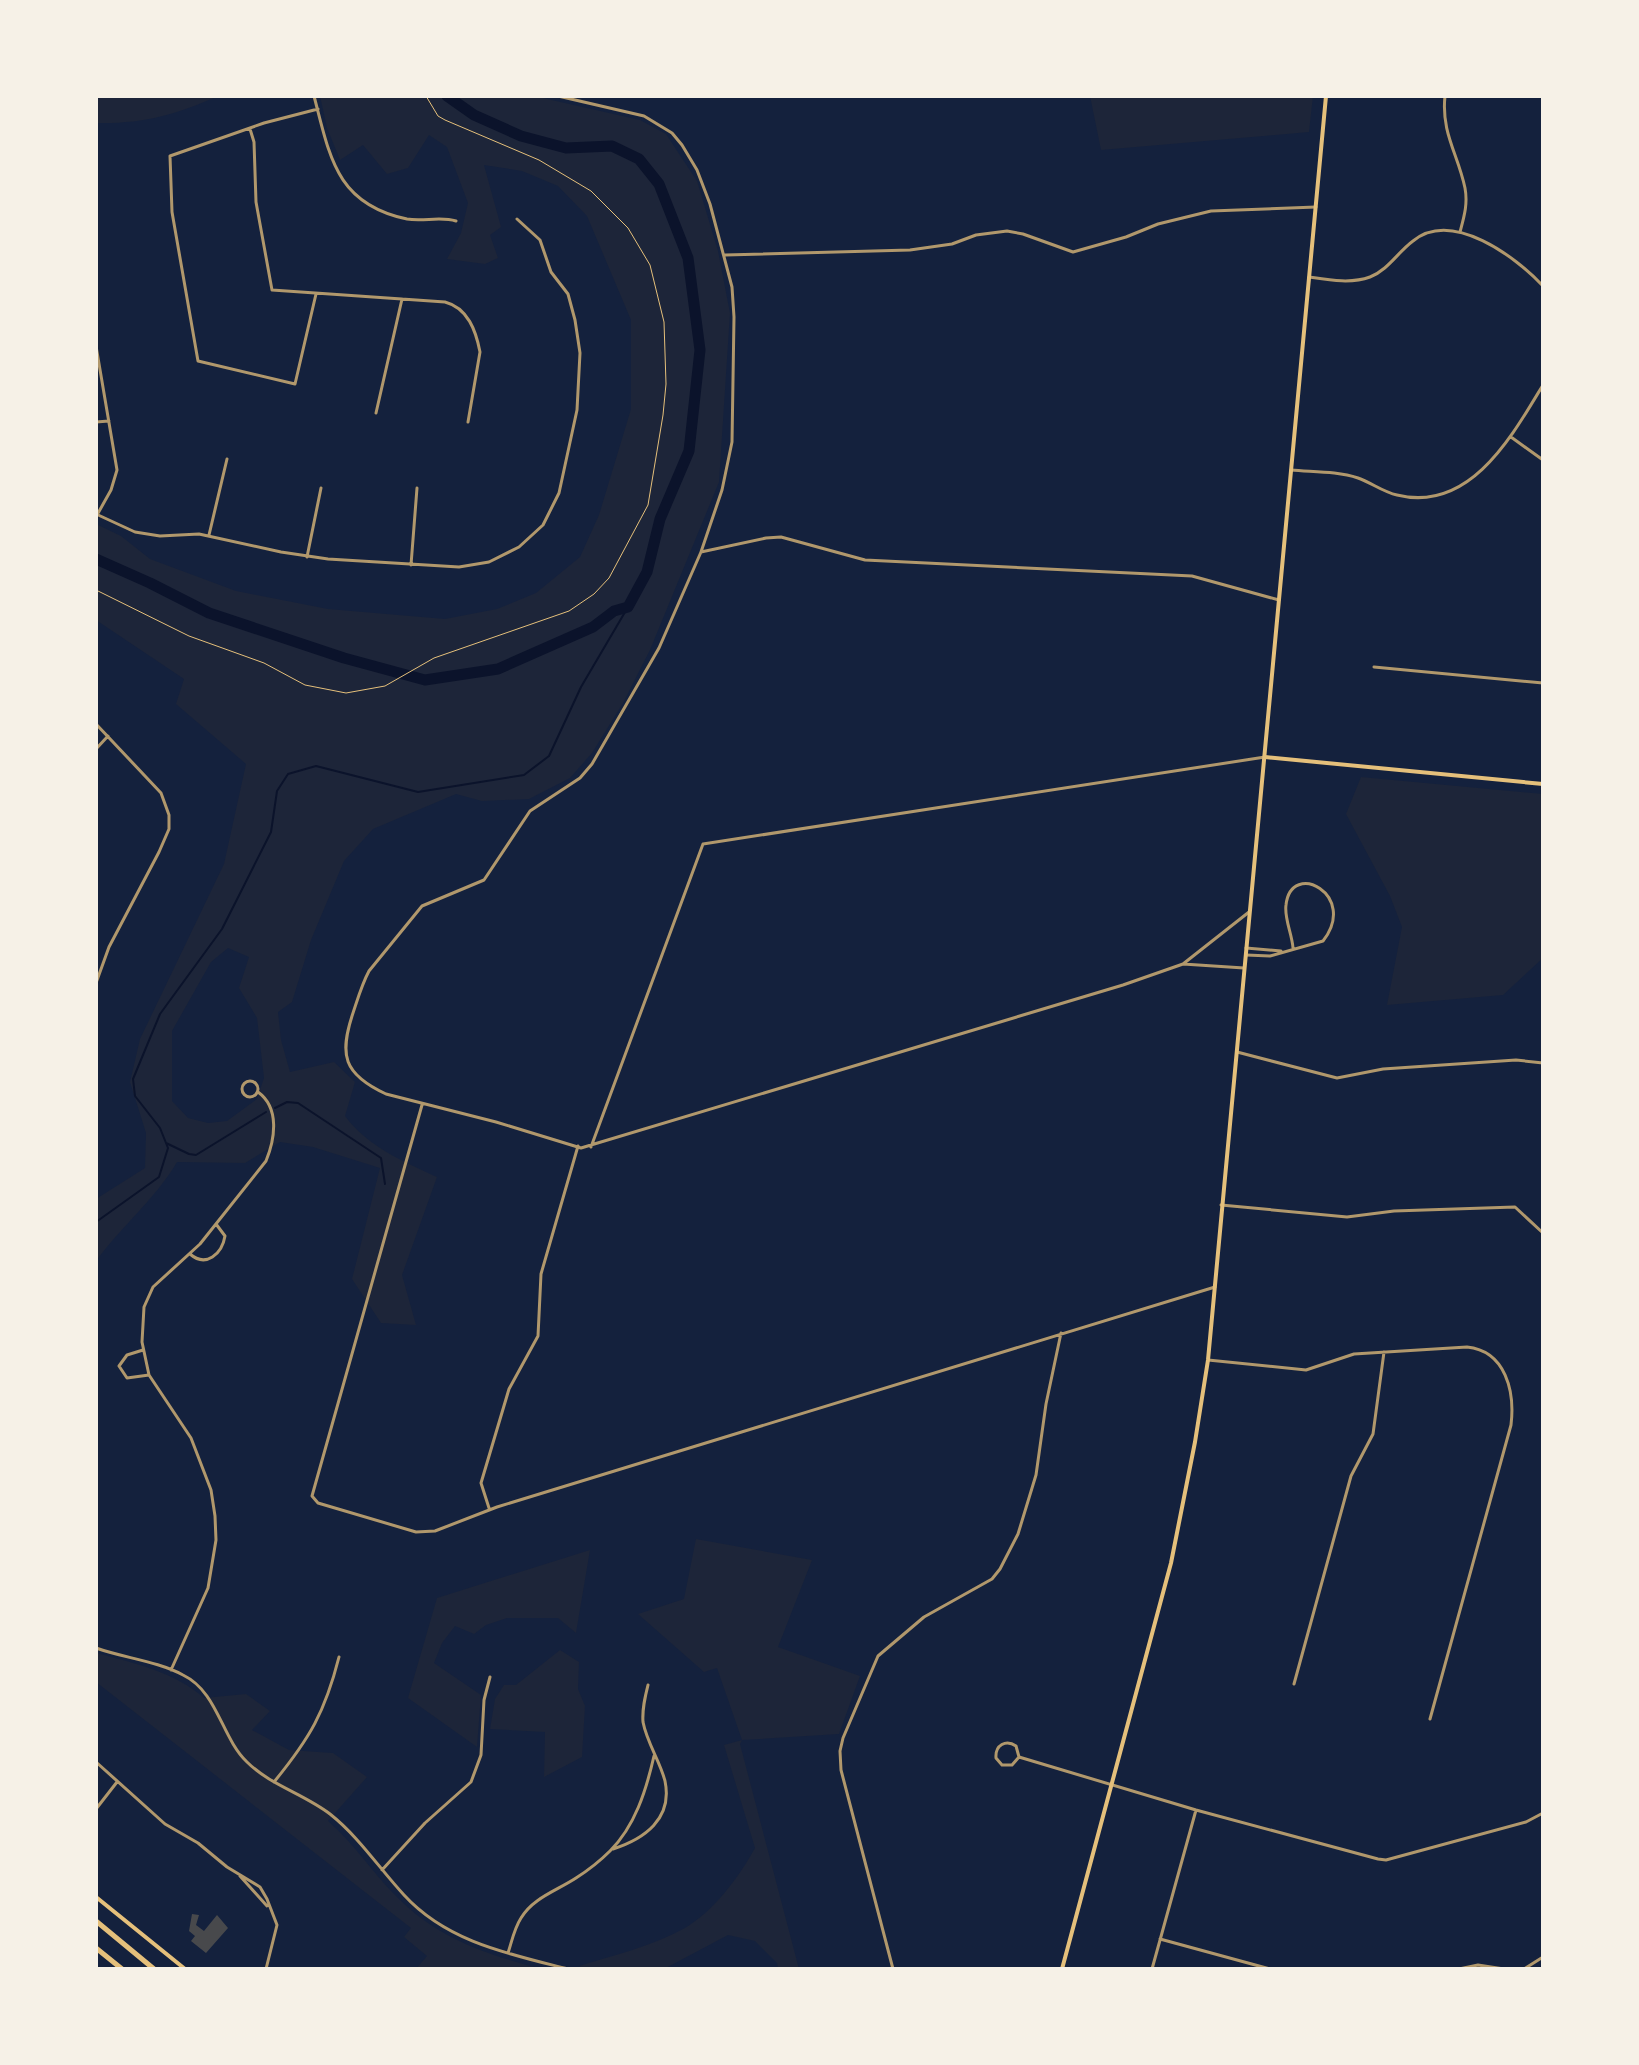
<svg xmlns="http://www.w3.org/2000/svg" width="1639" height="2065" font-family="'DM Sans',sans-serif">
<rect width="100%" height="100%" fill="#14213d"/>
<!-- green -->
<path fill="#1d2539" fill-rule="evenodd" d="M142,96h76c-42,19 -76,28 -122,27v-25z
M320,96h214l106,24 26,14 31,47 21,70 12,62 -11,169 -69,168 -27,53 -31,50 -22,25 -41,21 -47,2 -26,-7 -83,35 -29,32 -33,79 -19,62 -14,10 3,28 9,32 44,-10 21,20 -10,34c22,30 59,46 92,61l-35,98 14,50 -35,-2 -29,-44 28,-111 -67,-21 -33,-5 -35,21 -68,-1c-21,36 -56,65 -81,99v-62l49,-31 1,-35 -16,-51 10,-43 84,-175 22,-100 -70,-60 8,-25 -88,-59v-96l25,12 29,23 86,32 92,18 117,10 52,-10 39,-16 44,-36 19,-42 32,-106v-89l-44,-104 -29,-30 -36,-15 -38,-6 17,62 -11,8 8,23 -13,6 -38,-5 14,-26 7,-30 -21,-56 -18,-12 -21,33 -21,6 -24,-29 -23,15 -13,-32zM228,948l21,9 -10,31 18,30 7,60 -7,21 -30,22 -19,2 -20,-5 -16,-17v-70l39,-69z
M1090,96h223l-4,36 -208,18z
M1361,777l182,17v164l-40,37 -116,10 15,-78 -12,-31 -44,-82z
M696,1539l116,21 -34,87 82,29 -21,58 -97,6 -2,4 59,225h-21l-1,-6 -22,-22 -27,-6 -64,34h-80l-5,-3c35,-11 74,-20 106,-38 29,-17 54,-51 70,-80l-31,-103 18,-5 -25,-72 -13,4 -66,-58 46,-15z
M590,1550l-14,83 -18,-15h-51l-21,7 -12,9 -19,-8 -13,17 -8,20 47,32 -4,52 -69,-49 29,-100z
M560,1650l19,12 -1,27 7,17 -3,51 -38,20 1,-45 -55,-3 5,-30 9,-14h12z
M96,1653c38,10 79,19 108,45l42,-4 24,17 -18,19 37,20 44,3 34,24 -39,44c27,23 45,53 71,78 40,40 89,56 143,70h-126l11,-13 -23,-19 7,-9 -315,-246z"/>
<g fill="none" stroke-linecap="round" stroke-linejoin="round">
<!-- stream -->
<path stroke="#0b132b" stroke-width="2" d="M275,1108l12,-6 11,1 83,55 4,26
M166,1143l23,11 7,1 70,-43
M96,1222l63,-45 9,-29 -8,-20 -25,-32 -2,-17 27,-65 62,-85 49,-97 6,-41 11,-17 28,-8 102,26 106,-17 25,-19 32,-69 47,-80"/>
<!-- river -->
<path stroke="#0b132b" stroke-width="11" d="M96,559l54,24 59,30 135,45 81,22 73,-11 95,-42 21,-16 14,-4 19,-35 13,-53 29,-68 11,-101 -12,-92 -29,-74 -20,-25 -27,-13 -46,2 -45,-12 -47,-21 -27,-19"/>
</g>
<!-- building -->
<path fill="#48494c" d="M192,1914l7,1 -3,10 8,6 13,-16 11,13 -22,25 -15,-12 4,-5 -6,-5z"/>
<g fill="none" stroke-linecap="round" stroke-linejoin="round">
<!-- path -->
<path stroke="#e5c07b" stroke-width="1" d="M96,590l93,46 75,27 41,22 41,8 39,-7 49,-28 135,-47 25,-17 15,-16 39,-73 15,-90 3,-31 -2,-62 -14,-57 -22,-37 -37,-37 -52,-31 -94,-40 -7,-4 -12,-20"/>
<!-- minor -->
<path stroke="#b1986c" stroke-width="3" d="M314,96c16,61 22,108 93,123 16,3 33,-3 49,2
M558,96l86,20 28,17 10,12 15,25 13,34 22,83 2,30 -2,125 -10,48 -21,62 -42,96 -67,116 -12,14 -50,33 -46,69 -62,26 -53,65c-7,13 -11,27 -16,42 -14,42 -10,61 33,81l110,28 85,26 542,-163 60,-21 61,4
M1445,96c-4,37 13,58 20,92 3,16 -1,29 -5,44
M250,129l4,13 2,60 16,88 173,12c23,6 31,29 35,50l-12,70
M725,255l185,-5 42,-6 24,-9 31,-4 16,3 50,18 53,-15 32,-13 53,-13 105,-4
M1309,277c20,3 42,7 61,0 18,-7 28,-25 43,-36 39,-32 103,16 130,45
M316,294l-21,90 -97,-23 -26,-149 -2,-56 94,-33 54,-14
M96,346l21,124 -6,20 -14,25
M376,413l26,-114
M96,422l13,-1
M1511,437l32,23
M1291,470c22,2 46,1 67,8 14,5 25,14 39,17 73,18 115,-59 146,-110
M96,514l39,18 25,4 39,-2 82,18 47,7 131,8 30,-5 30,-15 24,-22 16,-32 18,-83 3,-57 -5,-33 -7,-26 -17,-22 -11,-32 -23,-21
M209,535l18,-76
M701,552l65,-14 15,-1 84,23 327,16 87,24
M307,557l14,-69
M411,565l6,-77
M1374,667l169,16
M96,724l65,69 8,22v14l-10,23 -50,95 -13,36
M96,749l12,-13
M1246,948l35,3
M1246,955l24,1 53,-15c36,-46 -32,-82 -37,-36 -2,13 6,29 7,43
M1183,964l66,-52
M1237,1052l100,26 46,-9 133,-9 27,3
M242 1089a8 8 0 1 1 16 0a8 8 0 1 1-16 0Z
M422,1105l-110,391 6,7 98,29 19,-1 62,-24 718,-220
M591,1147l112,-303 562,-87
M1221,1205l126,12 47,-6 121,-4 28,26
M190,1254c16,14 32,0 35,-18l-9,-12
M143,1350l-16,5 -8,11 8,12 22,-3
M1208,1360l98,10 48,-16 113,-7c39,4 48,45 44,78l-81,294
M489,1508l-8,-25 28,-94 29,-53 3,-62 37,-128
M96,1648c28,10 61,13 87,27 35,17 38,62 64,87 23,23 57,32 83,52 29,23 49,54 74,81 43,47 105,59 164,74
M171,1670l37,-82 8,-48 -1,-24 -4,-26 -20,-52 -42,-63 -7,-33 2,-35 9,-20 47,-43 66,-83c9,-22 14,-53 -8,-69
M1294,1684l57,-208 22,-42 11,-82
M1019,1757l-7,8h-10l-6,-7c-1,-13 10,-19 20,-12l3,11 177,53 182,49 8,1 140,-38 17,-9
M96,1762l69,62 33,19 29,24 33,20 7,12 10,26 -11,44
M274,1782c36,-44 51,-70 65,-125
M96,1809l21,-27
M613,1849c31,-10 60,-30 52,-68 -5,-20 -18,-38 -22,-59 -1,-13 2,-25 5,-37
M382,1870l43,-47 46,-41 10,-27 3,-55 6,-23
M240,1876l27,30
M1160,1939l110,30
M508,1953c4,-12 6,-24 13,-35 12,-20 35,-27 55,-40 11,-7 24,-17 34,-27 25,-25 36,-60 44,-95
M893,1969l-52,-199 -1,-19 3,-13 35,-82 46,-39 68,-38 8,-10 18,-35 18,-59 10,-71 15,-71
M1152,1969l44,-159
M1459,1969l19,-4 26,4
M1524,1969l19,-12"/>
<!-- secondary -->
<path stroke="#e5c07b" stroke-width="4" d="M1265,757l278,27
M96,1897l89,72"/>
<!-- primary -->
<path stroke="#e5c07b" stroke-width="4" d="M1062,1969l109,-406 24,-121 13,-82 118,-1264"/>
<!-- motorway -->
<path stroke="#e5c07b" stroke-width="5" d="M96,1921l58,48
M96,1948l26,21"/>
</g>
<!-- border -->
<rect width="1639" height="2065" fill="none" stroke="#f6f1e7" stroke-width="196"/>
</svg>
